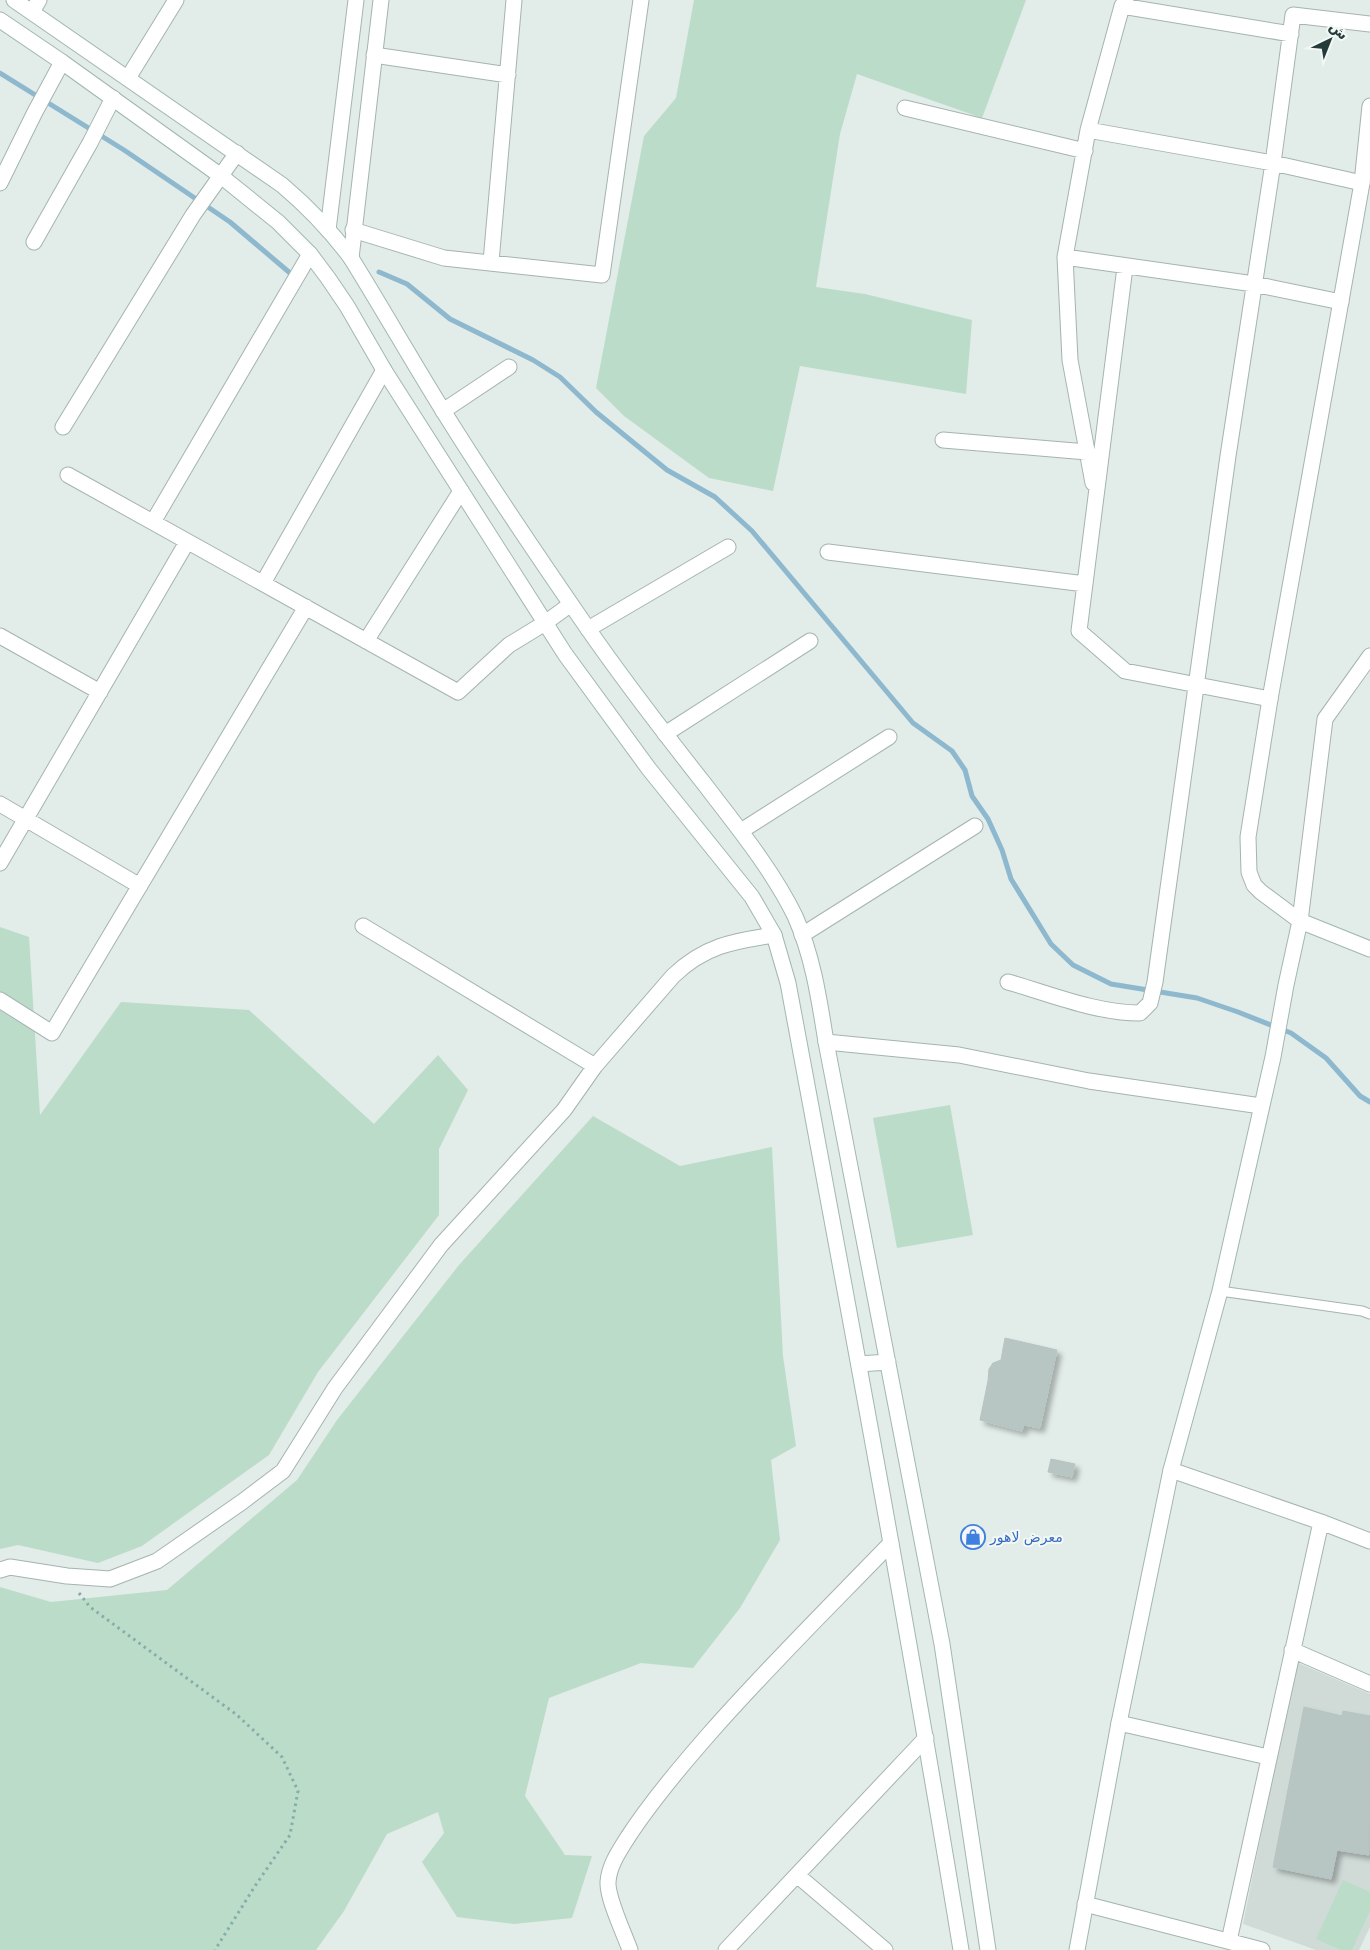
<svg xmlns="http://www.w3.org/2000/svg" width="1370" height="1950" font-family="'DejaVu Sans',Vazirmatn,sans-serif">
<defs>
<filter id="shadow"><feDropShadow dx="4.5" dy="4.5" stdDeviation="2.5" flood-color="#0004"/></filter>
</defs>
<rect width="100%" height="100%" fill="#e2ece9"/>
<!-- built -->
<path fill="#d0dbd8" d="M1296,1662l74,32v233l-11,23h-43l-73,-26z"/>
<!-- green -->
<path fill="#bcdcca" d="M694,0h332l-44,118 -125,-44 -17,60 -24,153 49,7 107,26 -6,74 -166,-28 -27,125 -64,-13 -85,-62 -28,-28 48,-252 32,-38z
M0,927l29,10 11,178 81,-113 128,8 125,114 64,-69 30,35 -29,59v66l-121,157 -49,83 -127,91 -44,17 -80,-18 -18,4z
M950,1105l23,130 -76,13 -24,-130z
M593,1116l87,50 92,-19 11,209 13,90 -25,14 9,80 -40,68 -47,60 -52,-5 -92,35 -24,98 40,59 27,1 -20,62 -58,6 -57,-7 -35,-55 22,-29 -6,-21 -51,22 -43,77 -28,39h-316v-363l51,15 116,-12 130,-110 40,-60 122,-155z
M1343,1880l27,12v19l-18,39h-11l-25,-11z"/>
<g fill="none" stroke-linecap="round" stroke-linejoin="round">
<!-- stream -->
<path stroke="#8db8ce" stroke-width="5" d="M0,73l124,77 106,72 60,51
M379,272l28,12 43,35 83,41 27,17 36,35 71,58 48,27 37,34 161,192 39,28 13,19 7,26 16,23 14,31 9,29 40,65 22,21 38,19 86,14 41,14 53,21 35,25 34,38 10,6"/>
</g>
<!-- building -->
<path fill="#b8c6c3" stroke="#b5c5c1" filter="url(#shadow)" d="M1005,1338l52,12 -17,78 -16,-3 -2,6 -42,-11 8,-39 1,-12 4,-6 8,-3z
M1051,1459l24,5 -3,13 -24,-5z
M1304,1707l38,9 1,-5 27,5 -1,139 -32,-5 -6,29 -58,-12z"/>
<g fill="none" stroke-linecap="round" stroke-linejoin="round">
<defs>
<path id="service" d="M1220,1291l142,20 8,3"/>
<path id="minor" d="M1122,6l169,28
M32,12l7,-12
M374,55l134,20
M128,78l48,-78
M905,108l180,43
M1088,130l185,33 89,20
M0,183l35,-71 27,-50
M353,230l91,28 158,17 39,-275
M34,242l56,-99 23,-45
M1065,257l189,27 87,18
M491,262l23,-262
M1125,267l-46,364 46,40 145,28
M443,411l66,-44
M63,427l130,-212 44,-62
M943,440l144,12
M68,475l390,217 51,-47 36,-22
M1093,483l-23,-123 -5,-103 23,-127 34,-124 4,-6
M153,522l157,-268
M828,552l257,32
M263,583l121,-213
M588,629l140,-82
M0,636l100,56
M366,641l95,-150
M665,734l145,-93
M0,804l140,82
M741,831l148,-94
M0,863l187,-321
M1300,921l25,-202 45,-63
M363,926l232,140
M802,935l173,-109
M1008,982c42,12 88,31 132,31l10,-10 5,-21 73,-526 45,-293 20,-148 77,9
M0,1000l52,33 254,-426
M826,1042l133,13 130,26 172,25
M1171,1470l150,52 49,19
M0,1570l10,-3 57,9 43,3 47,-18 85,-59 41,-31 52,-83 106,-143 123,-135 31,-44 78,-90c31,-30 60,-35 101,-41
M1292,1650l78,34
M1119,1723l149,34
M797,1875l88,75
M1085,1904l177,46
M1229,1941l92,-419
M630,1950c-6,-17 -23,-52 -22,-68 1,-17 12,-32 20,-45 24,-37 53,-71 82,-104 58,-66 120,-127 181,-190
M726,1950l200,-212"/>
<path id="tertiary" d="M328,230l28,-230
M351,258l30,-258
M1300,921l-39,-29 -7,-7 -5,-13 -1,-35 22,-138 92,-516 8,-77"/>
<path id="secondary" d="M14,0l268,185c26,22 49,46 69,73 31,50 60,101 91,151 46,74 95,146 144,217 38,55 79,108 120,160 31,41 66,83 89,130 18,41 24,82 31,126l116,602 46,306
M0,20l62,42 159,114 57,46 32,32 18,24 19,28 37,64 181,284 84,115 103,128 22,38 14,48c60,322 120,644 173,967
M545,623l26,-19
M859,1364l29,-2
M1077,1950l42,-227 52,-253 49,-179 53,-234 13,-72 14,-64 70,28"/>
</defs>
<!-- service casing -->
<use href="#service" stroke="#a5b4b1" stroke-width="11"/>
<!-- minor casing -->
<use href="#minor" stroke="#a5b4b1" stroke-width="17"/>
<!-- tertiary casing -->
<use href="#tertiary" stroke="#a5b4b1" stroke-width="17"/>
<!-- secondary casing -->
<use href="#secondary" stroke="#a1b7b3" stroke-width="17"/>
<!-- path -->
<path stroke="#84aea8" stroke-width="3" stroke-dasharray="2.5 4" stroke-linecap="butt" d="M79,1593l11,14 147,108 45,42 16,34 -8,44 -35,51 -40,64"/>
<!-- service -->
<use href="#service" stroke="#fff" stroke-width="9"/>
<!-- minor -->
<use href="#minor" stroke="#fff" stroke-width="15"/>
<!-- tertiary -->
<use href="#tertiary" stroke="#fff" stroke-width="15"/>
<!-- secondary -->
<use href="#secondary" stroke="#fff" stroke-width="15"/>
</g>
<!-- icons -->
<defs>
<symbol id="shop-ring" viewBox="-11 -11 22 22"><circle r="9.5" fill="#f3f8f6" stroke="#3f7fe0" stroke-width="1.5"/><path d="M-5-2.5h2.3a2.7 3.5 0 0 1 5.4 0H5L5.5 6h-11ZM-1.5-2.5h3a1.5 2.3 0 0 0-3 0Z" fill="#3f7fe0"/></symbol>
</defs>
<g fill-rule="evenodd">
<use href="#shop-ring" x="959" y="1523" width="28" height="28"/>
</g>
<g text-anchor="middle" stroke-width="4" stroke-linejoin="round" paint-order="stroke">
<!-- shop labels -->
<g font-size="14" fill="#366cbe" stroke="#f3f8f6" text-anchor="start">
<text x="990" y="1542">معرض لاهور</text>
</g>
</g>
<!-- north arrow -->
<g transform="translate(1330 40) rotate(43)" stroke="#f3f8f6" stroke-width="4" paint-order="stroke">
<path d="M0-4L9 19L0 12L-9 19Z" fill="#233c3a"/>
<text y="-8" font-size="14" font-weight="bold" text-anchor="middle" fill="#233c3a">ش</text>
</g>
</svg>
